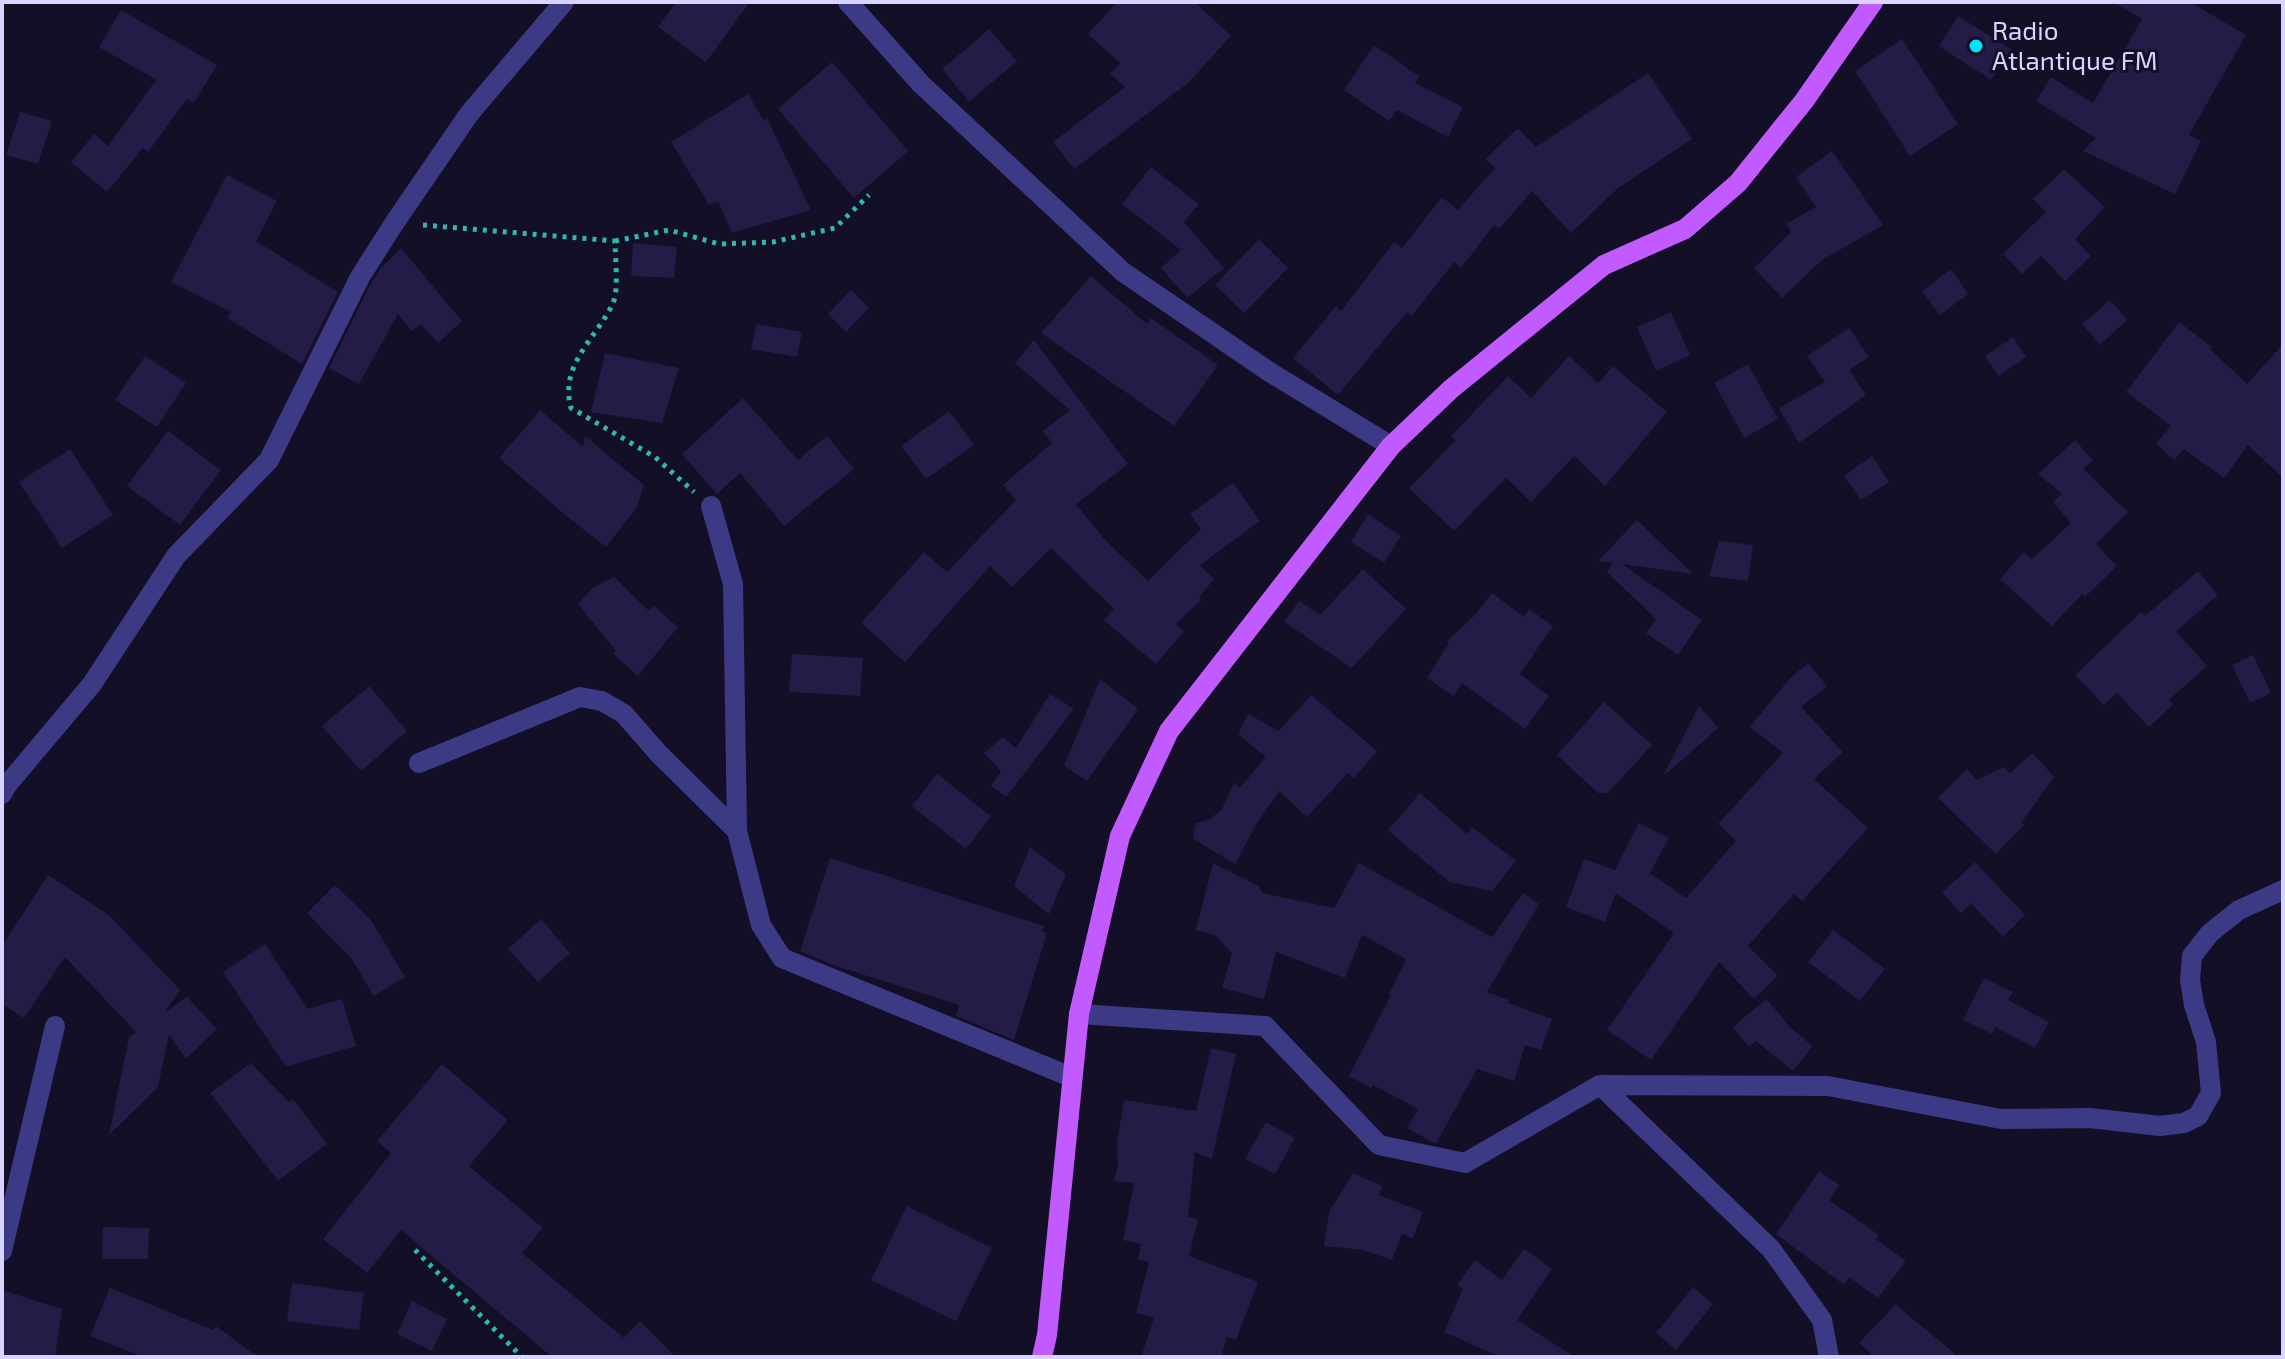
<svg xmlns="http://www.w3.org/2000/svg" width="2285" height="1359" font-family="'Exo 2',sans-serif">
<rect width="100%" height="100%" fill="#130f26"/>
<!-- building -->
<path fill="#241b47" d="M676,2h74l-44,60 -48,-35z
M1117,2h78l36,34 -43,47 -114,86 -21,-27 72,-55 -15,-13 10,-11 -32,-29z
M2113,2h77l56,33 -57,100 12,6 -26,53 -92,-43 13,-13 -60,-37 15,-24 42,26 49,-84z
M121,10l96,55 -23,38 -7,-4 -39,53 -5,-4 -36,44 -36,-30 23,-28 14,12 48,-66 -57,-33z
M1958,16l53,33 -20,31 -52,-34z
M989,29l28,32 -48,41 -27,-33z
M1902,39l56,85 -48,32 -55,-85z
M1374,45l45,31 -4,7 48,24 -15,30 -51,-27 -8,11 -45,-31z
M832,62l76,89 -54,47 -76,-89z
M1648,73l44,66 -75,50 -46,44 -39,-42 -33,38 -5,-4 -33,43 -7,-6 -42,54 -5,-4 -69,83 -45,-37 43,-52 5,5 53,-69 8,6 40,-51 16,13 37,-42 -10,-9 33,-31 18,19z
M748,94l16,27 3,-3 44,92 -79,23 -14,-32 -9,4 -38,-63z
M20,112l32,9 -14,43 -32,-9z
M1832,151l51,74 -61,35 -40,38 -28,-30 37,-36 -5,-8 30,-17 -20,-30z
M1151,167l48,37 -15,18 40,46 -37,30 -26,-30 20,-18 -59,-46z
M2064,169l41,38 -30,32 16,17 -26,25 -24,-25 -19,18 -19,-20 43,-42 -13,-13z
M227,175l50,26 -21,40 82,51 -36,72 -75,-46 4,-6 -60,-30z
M1259,239l29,29 -44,45 -29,-28z
M633,243l44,4 -3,31 -43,-2z
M401,248l61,73 -24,22 -17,-19 -9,7 -14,-17 -39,70 -30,-16 42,-85 10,-15z
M1951,269l17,25 -28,21 -18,-24z
M1091,276l56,48 4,-6 67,47 -44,61 -133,-93z
M851,290l18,18 -23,24 -18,-18z
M2110,300l17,20 -27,25 -18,-21z
M1671,312l19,43 -34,16 -19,-44z
M2179,322l33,25 -2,2 37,35 36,-40v134l-35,-33 -24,33 -40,-29 -10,11 -18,-17 15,-17 -45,-34z
M756,324l46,8 -5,25 -46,-8z
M1849,328l20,29 -20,13 17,25 -67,48 -20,-35 46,-26 -18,-26z
M2013,337l13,20 -27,19 -14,-20z
M1034,340l94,124 -52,40 29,36 43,41 53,-52 -11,-15 43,-31 27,38 -60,44 14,14 -15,19 2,2 -25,24 8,7 -28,33 -52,-44 10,-11 -63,-61 -39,39 -22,-21 -85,96 -44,-39 63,-71 23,20 69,-72 -13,-15 49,-42 -9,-12 27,-21 -55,-47z
M605,353l74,15 -17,55 -71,-11z
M145,356l41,27 -29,44 -42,-27z
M1569,356l29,27 15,-17 54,46 -62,74 -31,-30 -43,46 -25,-24 -52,53 -45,-43 47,-48 -5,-4 57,-60 23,22z
M1748,364l30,55 -34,19 -30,-55z
M743,398l55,62 29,-24 27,33 -70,57 -44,-53 -23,21 -35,-40z
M540,410l43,37 2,-11 59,49 -7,22 -31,40 -40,-31 -67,-58z
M949,411l25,34 -48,34 -25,-33z
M168,431l53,39 -41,55 -53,-39z
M2075,440l18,20 -10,9 45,43 -32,32 21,22 -32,31 -3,-3 -30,32 -52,-47 24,-27 8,7 39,-36 -18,-21 9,-8 -24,-20z
M70,449l43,66 -51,33 -43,-66z
M1872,456l17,26 -28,18 -17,-24z
M1368,514l33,22 -17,27 -33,-21z
M1637,520l56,54 -71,-10 80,56 -24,35 -32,-22 10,-14 -49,-47 6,-9 -15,-2z
M1719,541l34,4 -5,36 -39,-5z
M1363,569l43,40 -54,59 -68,-46 15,-21 21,14z
M2198,571l20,24 -42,36 31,35 -38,34 4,5 -24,22 -32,-34 -13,12 -29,-30 66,-63 4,4z
M614,577l35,34 5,-5 24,21 -40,49 -25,-22 3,-3 -38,-47 14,-16z
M1492,593l32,24 5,-8 24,17 -33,48 29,22 -24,33 -63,-46 -8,13 -27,-18 22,-35 -2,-2 27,-25z
M792,654l71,4 -3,38 -71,-4z
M2253,655l18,38 -21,10 -18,-38z
M1808,663l19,23 -26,21 42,45 -29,27 54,49 -66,73 -8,-7 -46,52 30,30 -24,23 -35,-37 -68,98 -44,-30 67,-97 -58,-40 -11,29 -39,-15 18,-48 31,11 24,-47 30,15 -19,35 36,25 50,-57 -18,-17 65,-71 -33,-26 40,-49z
M1100,679l38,30 -51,72 -23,-15z
M369,686l38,45 -46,40 -39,-45z
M1050,694l24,15 -68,88 -15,-11 10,-15 -17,-18 19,-16 13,11z
M1311,695l66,56 -23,27 -6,-5 -41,44 -28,-26 -23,34 -21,39 -42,-25 3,-16 14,-4 12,-10 12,-26 6,5 26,-31 -28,-23 10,-20 31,17z
M1604,702l48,43 -44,48h-10l-41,-38z
M1699,706l19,22 -53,47 -1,-1z
M2033,753l21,24 -33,46 3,2 -28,29 -58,-56 29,-29 10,11 27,-13 6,6z
M937,774l54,42 -25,33 -54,-43z
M1420,793l47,41 5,-7 44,34 -24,30 -43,-9 -61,-52z
M1030,847l36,27 -17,40 -35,-28z
M830,858l214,68 -2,5 5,2 -33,107 -58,-24 3,-11 -126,-40 -33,-14z
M1975,862l50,53 -22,22 -32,-34 -10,10 -19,-20z
M1213,863l46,23 3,7 72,15 25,-45 133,74 31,-44 16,11 -52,88 22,8 -1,3 44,16 -11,31 -16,-5 -11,36 -37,-12 -41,75 -29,-16 11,-19 -45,-24 -2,3 -22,-12 42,-81 -2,-1 17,-35 -44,-24 -17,43 -69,-26 -12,47 -42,-11 10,-35 -16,-17 -20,-6z
M48,875l61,40 71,75 -16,23 23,-16 30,32 -31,30 -17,-24 -11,52 -49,48 20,-98 7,-5 -71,-75 -41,61 -22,-14v-58z
M335,885l36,35 34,57 -31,19 -23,-38 -44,-45z
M541,919l29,34 -32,29 -30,-33z
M1833,930l52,39 -25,32 -52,-39z
M265,944l43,65 34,-10 14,47 -70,21 -63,-95z
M1984,978l29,14 -5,8 41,22 -14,26 -40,-21 -3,7 -29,-14z
M1766,999l27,31 20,16 -20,25 -37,-30 -7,6 -16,-20z
M1211,1048l25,6 -24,105 -17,-7 -7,65 10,2 -9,37 69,26 -22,58 -9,-3 -6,20h-80l13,-39 -18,-5 13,-51 -11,-3 3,-15 -18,-4 11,-57 -20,-2 4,-16 -1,-22 7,-43 72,11z
M251,1063l38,39 4,-3 34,45 -49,37 -68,-88z
M442,1064l66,56 -39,46 74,62 -21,25 102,85 16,-17 36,36h-124l-151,-127 -34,43 -44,-34 68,-86 -14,-12z
M1266,1122l29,16 -20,36 -30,-15z
M1819,1171l20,14 -10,15 50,35 -3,4 30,22 -28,37 -29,-21 -5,8 -68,-51z
M1353,1173l29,13 -3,9 44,17 -10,26 -11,-4 -10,26 -29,-10 -39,-4 5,-34z
M907,1206l85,42 -36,73 -85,-41z
M103,1227l46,1 -1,31h-46z
M1524,1249l28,20 -35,51 58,37h-75l-56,-25 19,-43 -6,-4 18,-25 27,20z
M292,1283l72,10 -5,37 -72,-9z
M1693,1287l20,17 -37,46 -20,-17z
M110,1288l103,42 3,-4 42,31h-115l-53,-21z
M2,1290l60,19 -7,48h-53z
M412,1301l35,18 -15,32 -35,-17z
M1896,1304l18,16 45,37h-85l-15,-14z"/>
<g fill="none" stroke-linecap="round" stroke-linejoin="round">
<!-- path -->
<path stroke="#2fb8b0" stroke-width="5" stroke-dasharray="4 6" stroke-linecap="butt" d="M423,225l192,16c0,15 4,49 -2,62 -16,35 -54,61 -42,105l84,49 39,35
M615,241l54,-11 50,14 54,-2 62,-14 34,-33
M415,1250l107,107"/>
<!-- minor -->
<path stroke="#3d3a85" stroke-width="20" d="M848,2l73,82 202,188 145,99 123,75
M711,506l22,78 4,247
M419,763l161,-66 22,4 22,13 34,39 79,78 24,94 21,33 289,119
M2,794l5,-9 85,-101 84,-128 93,-96 91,-183 35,-55 74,-108 95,-112
M1079,1014l186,12 114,119 86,18 135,-78 228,1 173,33 89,-1 70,8 24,-3 14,-7 13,-23 -5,-51 -12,-37 -4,-25 2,-24 18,-23 29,-23 44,-20
M1600,1085l171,164 51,71 7,37
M2,1251l53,-225"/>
<!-- major -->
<path stroke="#c25bff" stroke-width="20" d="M1042,1357l5,-22 32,-321 41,-178 49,-105 222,-285 60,-57 153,-124 81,-36 53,-46 66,-82 69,-99"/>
</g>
<!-- markers -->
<circle fill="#00e5ff" stroke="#130f26" stroke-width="3" cx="1976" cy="46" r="8"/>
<g text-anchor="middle" stroke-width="6" stroke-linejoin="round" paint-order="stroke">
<!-- poi labels -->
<g font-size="26" fill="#d9d4ff" stroke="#130f26" text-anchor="start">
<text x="1992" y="40">Radio<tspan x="1992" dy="30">Atlantique FM</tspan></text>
</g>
</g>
<!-- border -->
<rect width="2285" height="1359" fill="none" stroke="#d9d4ff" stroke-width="8"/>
</svg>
